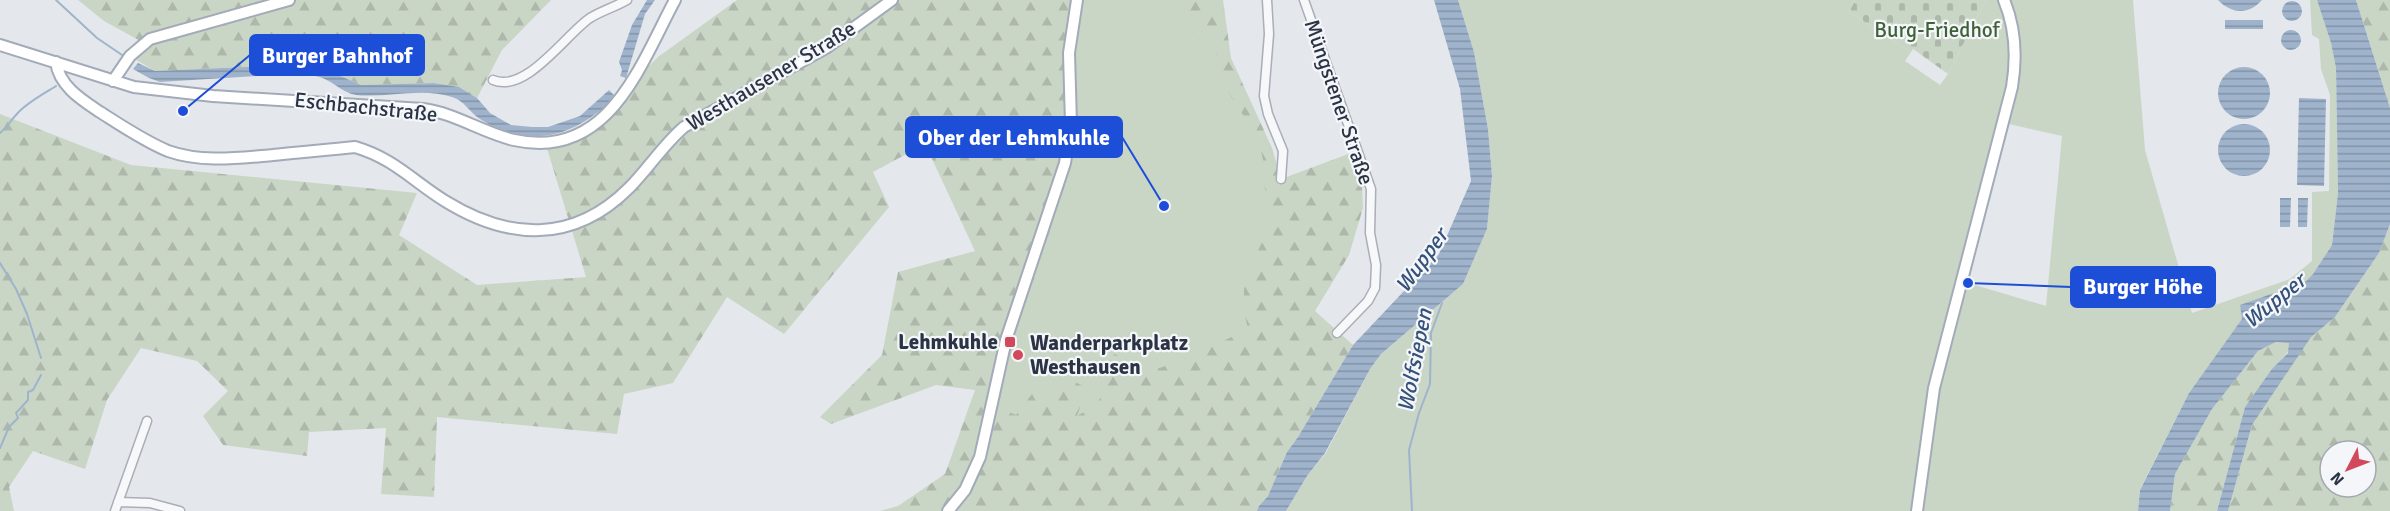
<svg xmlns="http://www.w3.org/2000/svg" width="2390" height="511" font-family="Signika,sans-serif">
<defs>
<pattern id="forest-firs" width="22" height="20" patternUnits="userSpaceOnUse" patternTransform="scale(1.5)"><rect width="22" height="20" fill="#c9d6c5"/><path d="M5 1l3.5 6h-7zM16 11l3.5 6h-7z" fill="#adb8ab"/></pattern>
<pattern id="cemetery-stones" width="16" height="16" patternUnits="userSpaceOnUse" patternTransform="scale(1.5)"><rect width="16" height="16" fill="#c9d6c5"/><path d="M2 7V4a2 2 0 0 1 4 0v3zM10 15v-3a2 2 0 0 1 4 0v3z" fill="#adb8ab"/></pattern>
<pattern id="water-rules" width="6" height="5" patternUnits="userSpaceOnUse" patternTransform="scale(1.5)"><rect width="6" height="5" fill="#9fb4cc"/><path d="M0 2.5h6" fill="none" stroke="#8293a7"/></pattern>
</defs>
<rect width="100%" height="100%" fill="#e4e7ec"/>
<!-- forest -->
<path fill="url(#forest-firs)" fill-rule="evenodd" d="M78,0h473l-49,50 -25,48 -18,-11 -25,-4 -73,2 -48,-21 -158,7 -25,-15 14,-13 -40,-22z
M737,0h486l8,58 41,90 9,31 70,-26 11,32 1,23 -14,47 -34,56 38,34 -55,92 -11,15 -19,44 -9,10 -2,5h-377l18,-5 47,-32 30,-84 -39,-5 -105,39 -11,-7 62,-62 16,-83 77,-21 -50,-107 -52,28 16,35 -105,127 -57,-37 -54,86 -49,11 -7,40 -180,-17 -3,80 -53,-3 5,-66 -77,4 -2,24 -84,-11 -20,-29 25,-25 -31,-30 -56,-13 -34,52 -22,69 -52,-18 -24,36 5,24h-14v-397l131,51 286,28 -18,42 78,50 109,-8 -40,-132c15,-5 31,-8 45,-14 29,-11 41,-42 55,-67l3,2 9,-9z
M2356,0h34v108z
M2390,224v287h-162l24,-86 59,-89 24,-19 44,-64zM2330,451h36v36h-36z
M2276,342l14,1 -1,7 -44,57 -28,104h-47l5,-37 37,-65 46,-58z"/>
<!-- cemetery -->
<path fill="url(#cemetery-stones)" d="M1855,0h131l-38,74 -35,-25 -2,3 -62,-40z"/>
<!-- green -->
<path fill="#c9d6c5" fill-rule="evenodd" d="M1082,0h100l4,15v8l12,-2 2,20 17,2c-4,27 14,55 29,76l5,1c5,15 11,30 13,46 1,6 -1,12 0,18 2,13 11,24 9,36l-28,57 -2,30 5,22 -39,19 -49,20 -46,-14 -16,50 -21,12 10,-28 -16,-8 -39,14 -16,21 -18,-8 13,-58 58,-176 7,-38 -2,-79z
M1458,0h397l-6,12 62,40 -6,9 35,24 8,-11 38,-74h147l12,150 47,163 98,-34 22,-18v-69l17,-1 1,-96 -9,-26 -2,-30 -7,-4 -2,-35h7l14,43 5,25 2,125 -6,52 -19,29 -8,8 -65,24 3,13 -54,74 -49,96 -2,22h-852l21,-35 19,-23 44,-84 11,-15 82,-70 24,-55 5,-53 -4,-47 -14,-77zM2009,124l53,12 -16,170 -78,-23z"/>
<!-- water -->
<path fill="url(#water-rules)" d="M647,0h8l-10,14 -19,64 -6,-2 2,-6 -3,-8 13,-37z
M1434,0h24l16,52 14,77 4,47 -5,53 -24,55 -82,70 -11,15 -45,84 -18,23 -21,35h-29l2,-5 9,-10 19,-44 11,-15 55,-92 86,-91 32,-73 -11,-92z
M2218,0h44c-13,15 -31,14 -44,0z
M2317,0h39l34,108v116l-11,29 -44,64 -24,20 -59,88 -24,86h-11l28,-104 27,-38 16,-16 1,-10 -13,-1 -18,9 -46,58 -37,65 -5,37h-32l2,-21 49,-97 53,-74 -2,-14 65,-23 8,-8 19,-29 6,-52 -2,-125 -5,-25z
M2282 11a10 10 0 1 1 20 0a10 10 0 1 1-20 0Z
M2225,20h38v9h-38z
M2281 40a10 10 0 1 1 20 0a10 10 0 1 1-20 0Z
M138,63l17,8 158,-7 48,21 73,-2 25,4 18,11 13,15 21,12 21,2h16l32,-11 29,-26 7,7c-22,20 -45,37 -75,39 -20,1 -45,-6 -61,-17 -11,-7 -15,-18 -28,-22 -30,-10 -65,1 -96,-2 -14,-2 -26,-17 -41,-19 -18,-4 -40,-1 -59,0 -32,2 -64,4 -96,6l-11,-4 -16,-9z
M2218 93a26 26 0 1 1 52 0a26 26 0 1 1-52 0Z
M2299,98l27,1 -2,87 -27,-1z
M2218 150a26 26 0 1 1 52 0a26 26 0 1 1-52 0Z
M2280,198h11l-1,29h-10z
M2298,198h10l-1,29h-9z"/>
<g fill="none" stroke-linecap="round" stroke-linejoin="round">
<!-- stream -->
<path stroke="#9fb4cc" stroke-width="2" d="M56,0l41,38 28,19
M0,133c8,-6 9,-11 16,-18 10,-12 26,-20 40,-29
M0,263l16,26 11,25 14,44
M0,448l9,-21 9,-9 -2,-5 12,-13v-8l5,-2 8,-15
M1412,511l-3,-61 10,-37 11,-29 1,-51 11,-30"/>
<defs>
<path id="minor" d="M1267,0l2,34 -5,62 4,18 15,37 -2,28
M1304,0l67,189 -1,44 6,32 -1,23 -7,13 -31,32
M493,80c33,14 73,-46 97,-62 11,-7 25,-11 37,-18
M118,502l32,1 30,8
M115,511l32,-90"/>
<path id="major" d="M0,45l134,42 79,9 210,13c32,4 60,24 91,31 95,21 126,-75 161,-140
M56,62c3,24 26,38 44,50 22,14 44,29 68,39 34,12 70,7 105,4 27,-3 55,-5 82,-8 38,11 58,34 90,54 63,39 128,43 184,-13 19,-19 34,-43 55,-61l142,-79 66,-48
M113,81l17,-25 20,-17 139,-39
M948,511l17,-21 15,-33 26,-117 59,-177 6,-39 -2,-71 8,-53
M1917,511l17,-123 78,-301c5,-30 4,-58 -8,-87"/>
</defs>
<!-- minor casing -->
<use href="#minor" stroke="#a9aeb7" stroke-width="11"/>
<!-- major casing -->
<use href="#major" stroke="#a3abb8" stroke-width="14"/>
<!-- minor -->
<use href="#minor" stroke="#f7f8fa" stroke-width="8"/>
<!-- major -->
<use href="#major" stroke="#fff" stroke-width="10"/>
</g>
<!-- markers -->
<g fill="#d1495b" stroke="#f4f6f9" stroke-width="2">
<rect x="1004" y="336" width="12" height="12" rx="3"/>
<circle cx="1018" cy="355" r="6"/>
</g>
<g text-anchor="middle" stroke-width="4.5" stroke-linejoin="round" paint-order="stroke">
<!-- park labels -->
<g font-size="21" fill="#3f6138" stroke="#f4f6f9">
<text x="1937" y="37">Burg-Friedhof</text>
</g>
<!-- street labels -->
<g font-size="21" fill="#2b3445" stroke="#f4f6f9">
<text transform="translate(771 76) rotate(-31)" y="7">Westhausener Straße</text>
<text transform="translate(1339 102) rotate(71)" y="7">Müngstener Straße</text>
<text transform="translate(366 107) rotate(6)" y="7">Eschbachstraße</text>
</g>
<!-- poi labels -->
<g font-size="21" font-weight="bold" fill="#2b3445" stroke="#f4f6f9" text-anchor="end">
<text x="998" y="349">Lehmkuhle</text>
<text x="1030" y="350" text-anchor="start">Wanderparkplatz<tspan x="1030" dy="24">Westhausen</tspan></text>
</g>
<!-- water labels -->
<g font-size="22" font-style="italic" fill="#34527a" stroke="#f4f6f9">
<text transform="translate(1421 260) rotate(-54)" y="8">Wupper</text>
<text transform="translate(2274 300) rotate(-39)" y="8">Wupper</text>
<text transform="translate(1414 360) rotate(-79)" y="8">Wolfsiepen</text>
</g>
</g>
<!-- callouts -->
<path fill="none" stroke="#1d4ed8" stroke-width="2" d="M183 111L250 55M1164 206L1122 137M1968 283L2071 287"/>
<g fill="#1d4ed8" stroke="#f4f6f9" stroke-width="2">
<circle cx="183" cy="111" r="6"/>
<circle cx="1164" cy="206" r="6"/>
<circle cx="1968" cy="283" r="6"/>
</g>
<g fill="#1d4ed8" stroke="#1d4ed8" stroke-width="2">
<rect x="250" y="35" width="174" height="40" rx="6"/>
<rect x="906" y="117" width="216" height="40" rx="6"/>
<rect x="2071" y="267" width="144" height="40" rx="6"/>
</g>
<g font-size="22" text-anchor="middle" font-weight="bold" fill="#fff">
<text x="337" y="63">Burger Bahnhof</text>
<text x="1014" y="145">Ober der Lehmkuhle</text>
<text x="2143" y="294">Burger Höhe</text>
</g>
<!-- north arrow -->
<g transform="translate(2348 469) rotate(228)"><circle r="28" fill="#f4f6f9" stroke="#a4a8b1" stroke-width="1.5"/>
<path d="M0-4.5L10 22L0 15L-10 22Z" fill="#d1495b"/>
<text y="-9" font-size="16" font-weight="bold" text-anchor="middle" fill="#2b3445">N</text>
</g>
</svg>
